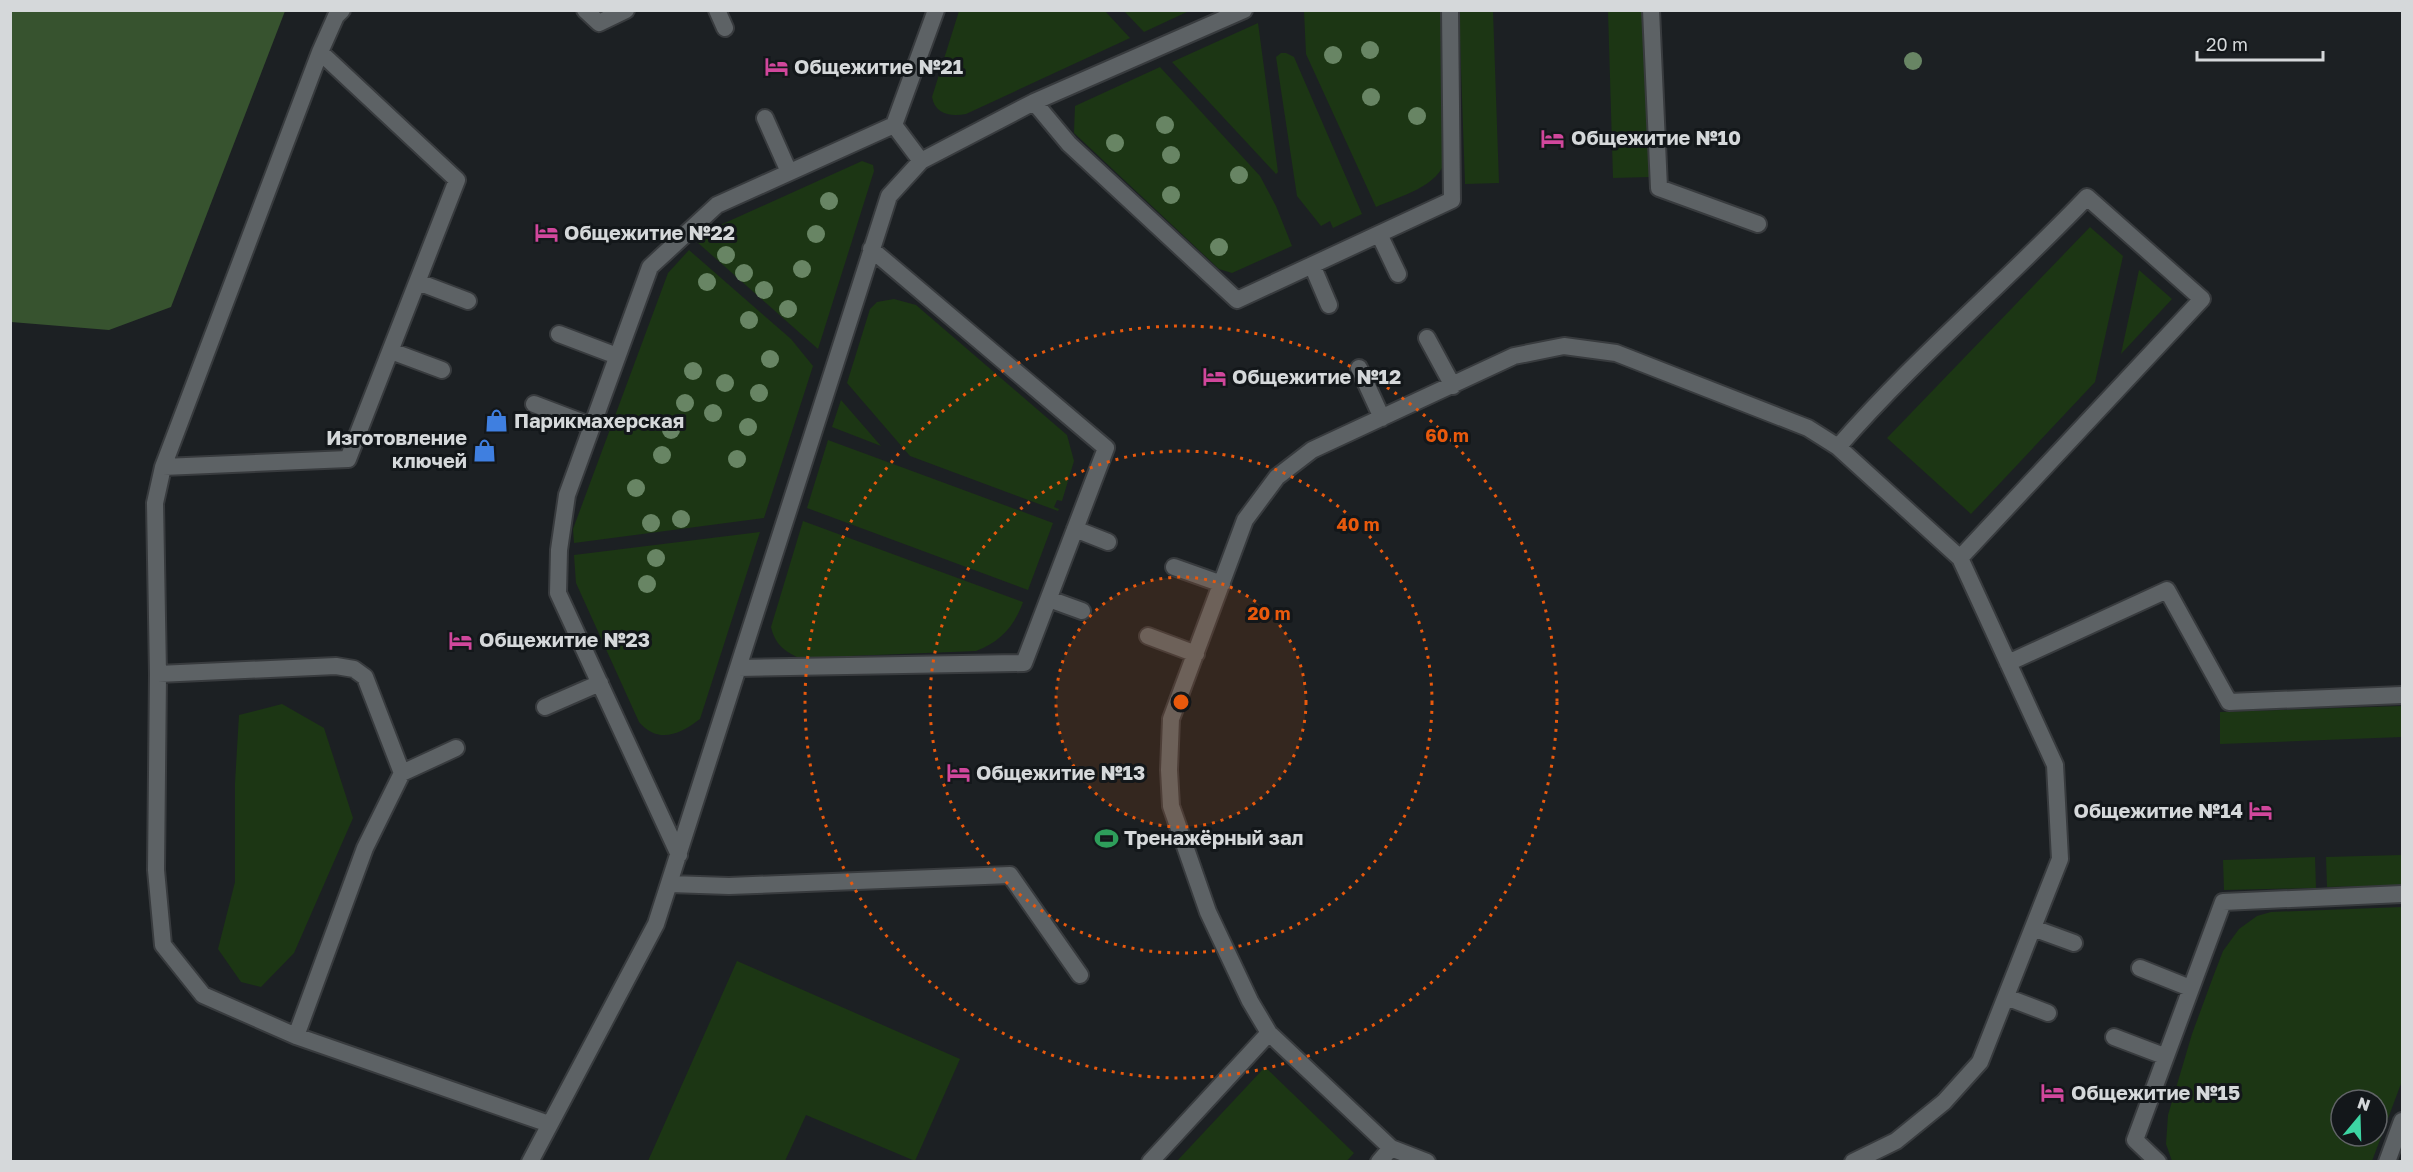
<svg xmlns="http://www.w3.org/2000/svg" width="2413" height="1172" font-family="'Golos Text',sans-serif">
<rect width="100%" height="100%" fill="#1c2023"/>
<!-- green -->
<path fill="#1c3614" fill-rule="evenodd" d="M959,11h146l25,27 -164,76c-16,3 -31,0 -34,-17z
M1124,11h65l-45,21z
M1304,11h137l4,148c-4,27 -47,38 -69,48l-70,-153z
M1459,11h34l6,172 -34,1z
M1608,11h35l7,166 -37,1z
M1258,23l20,149 -2,2 -104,-112z
M1281,53h5l8,4 68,157 -29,14 -3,-7 -9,5 -24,-30 -21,-139z
M1160,67l100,109 16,30 16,40 -60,27 -13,-4 -145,-136 1,-27z
M862,161l11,4 1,6 -56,178 -121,-107 10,-11z
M2090,227l33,29 -28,126 -124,132 -84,-76z
M689,250l102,89 22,27 -49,152 -190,25 -1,-14 95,-256z
M2139,270l33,29 -51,55z
M894,299l22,6 151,130 7,26 -12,40 -5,-1 -3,7 5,2 -1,2 -148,-55 -63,-73 23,-74 7,-7z
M841,400l40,46 -49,-19z
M828,440l225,83 -25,67 -221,-82z
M803,521l220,81c-9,25 -23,40 -47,49l-177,7c-15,-7 -24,-14 -28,-31z
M760,532l-60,187c-21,16 -42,25 -61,3l-63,-139 -2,-28z
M282,704l42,24 29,90 -59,135 -33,34 -20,-5 -23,-33 17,-67v-99l4,-68z
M2402,706v31l-182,7v-32z
M2402,855v30l-75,2 -1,-30z
M2315,857l1,31 -92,2 -1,-30z
M2402,907v174l-30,80h-200l-6,-17 2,-29 24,-81 21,-57 10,-26 16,-22 18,-13 14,-4zM2341,1100h36v36h-36z
M737,961l223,98 -45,102 -109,-46 -21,46h-137z
M1265,1067l89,86 -8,9 -169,-1z"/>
<!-- forest -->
<path fill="#37532f" d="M10,11h275l-114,296 -62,23 -98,-8z"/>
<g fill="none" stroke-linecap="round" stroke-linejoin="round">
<defs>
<path id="service" d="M342,10l-6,6 -16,36 -157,415 -8,36 3,171 -2,196 7,75 40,50 93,41 253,88
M585,10l14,13 27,-13
M717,10l8,18
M1651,10l8,178 99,36
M1034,102l35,42 168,156 215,-100 -2,-190
M765,118l24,54
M894,125l27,36
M1379,234l19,40
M1312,265l17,40
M418,282l50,19
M559,334l58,22
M1427,338l26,48
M391,351l51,19
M1359,368l23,50
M534,404l58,22
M1838,447c77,-89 168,-165 249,-250l115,102 -242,259
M163,467l185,-8 109,-279 -137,-128
M1075,529l33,13
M1174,567l48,17
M1049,599l33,12
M1148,636l48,18
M2008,663l159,-73 62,112 173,-7
M738,668l286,-5 82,-215 -235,-199
M158,674l178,-8 18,3 11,8 37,96 -37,75 -69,188
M545,707l55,-24
M402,773l54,-25
M679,855l-121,-262 1,-43 8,-55 83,-228 67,-62 177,-80 42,-115
M670,884l59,2 281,-11 70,100
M2033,928l41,15
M2140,968l50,20
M2006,997l42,16
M2114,1037l50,19
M530,1162l126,-238 233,-728 32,-35 113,-59 210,-92
M1150,1162l119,-129
M1379,1162l12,-14
M1427,1162l-36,-14 -122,-115 -19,-32 -42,-89 -37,-106 -2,-36 2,-51 74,-199 32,-43 35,-27 202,-94 50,-10 52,7 192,75 30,19 122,111 95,207 5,94 -80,203 -36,40 -48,39 -43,21
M2158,1162l-23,-22 88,-238 179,-8
M2387,1162l15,-41"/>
</defs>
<!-- service casing -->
<use href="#service" stroke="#383b3e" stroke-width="20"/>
<!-- service -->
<use href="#service" stroke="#5d6265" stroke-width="16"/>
</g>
<!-- trees -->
<g fill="#688564">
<circle cx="1370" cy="50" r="9"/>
<circle cx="1333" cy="55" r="9"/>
<circle cx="1913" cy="61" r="9"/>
<circle cx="1371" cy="97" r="9"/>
<circle cx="1417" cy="116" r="9"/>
<circle cx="1165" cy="125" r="9"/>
<circle cx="1115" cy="143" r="9"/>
<circle cx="1171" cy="155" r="9"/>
<circle cx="1239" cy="175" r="9"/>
<circle cx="1171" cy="195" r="9"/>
<circle cx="829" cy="201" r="9"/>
<circle cx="816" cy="234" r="9"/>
<circle cx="1219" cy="247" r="9"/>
<circle cx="726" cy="255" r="9"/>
<circle cx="802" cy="269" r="9"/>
<circle cx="744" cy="273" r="9"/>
<circle cx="707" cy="282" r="9"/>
<circle cx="764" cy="290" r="9"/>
<circle cx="788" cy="309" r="9"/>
<circle cx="749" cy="320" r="9"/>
<circle cx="770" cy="359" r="9"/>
<circle cx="693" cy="371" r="9"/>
<circle cx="725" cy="383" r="9"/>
<circle cx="759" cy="393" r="9"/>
<circle cx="685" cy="403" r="9"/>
<circle cx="713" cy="413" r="9"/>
<circle cx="748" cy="427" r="9"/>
<circle cx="671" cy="430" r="9"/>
<circle cx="662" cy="455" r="9"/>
<circle cx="737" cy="459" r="9"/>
<circle cx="636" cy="488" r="9"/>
<circle cx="681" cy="519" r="9"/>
<circle cx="651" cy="523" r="9"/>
<circle cx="656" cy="558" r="9"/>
<circle cx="647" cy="584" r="9"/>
</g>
<!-- distance rings -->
<circle cx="1181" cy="702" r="125" fill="#e8590c" fill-opacity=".12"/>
<g fill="none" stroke="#e8590c" stroke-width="3" stroke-dasharray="3 6">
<circle cx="1181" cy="702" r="125"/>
<circle cx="1181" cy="702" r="251"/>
<circle cx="1181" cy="702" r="376"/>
</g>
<!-- icons -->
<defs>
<symbol id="hotel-bare" viewBox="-9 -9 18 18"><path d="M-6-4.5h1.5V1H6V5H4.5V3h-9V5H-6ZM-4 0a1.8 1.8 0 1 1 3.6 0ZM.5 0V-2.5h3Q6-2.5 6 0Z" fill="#d1479c" stroke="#13171a" stroke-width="2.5" paint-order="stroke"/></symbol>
<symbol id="shop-bare" viewBox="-9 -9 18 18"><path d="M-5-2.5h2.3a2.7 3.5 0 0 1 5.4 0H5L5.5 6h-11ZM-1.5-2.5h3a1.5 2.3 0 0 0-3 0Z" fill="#3f7fe0" stroke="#13171a" stroke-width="2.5" paint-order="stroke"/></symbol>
<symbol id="stadium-bare" viewBox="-9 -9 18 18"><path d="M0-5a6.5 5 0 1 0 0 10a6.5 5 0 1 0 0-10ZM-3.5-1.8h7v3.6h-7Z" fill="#2e9e5b" stroke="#13171a" stroke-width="2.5" paint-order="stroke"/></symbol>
</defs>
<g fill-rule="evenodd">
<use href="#hotel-bare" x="760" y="50" width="33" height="33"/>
<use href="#hotel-bare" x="1536" y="122" width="33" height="33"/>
<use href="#hotel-bare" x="530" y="216" width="33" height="33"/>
<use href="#hotel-bare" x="1198" y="360" width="33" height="33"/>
<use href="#shop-bare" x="480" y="404" width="33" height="33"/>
<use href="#shop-bare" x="468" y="434" width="33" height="33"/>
<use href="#hotel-bare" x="444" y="624" width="33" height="33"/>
<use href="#hotel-bare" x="942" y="756" width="33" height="33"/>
<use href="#hotel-bare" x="2244" y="794" width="33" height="33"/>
<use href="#stadium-bare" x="1090" y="822" width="33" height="33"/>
<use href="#hotel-bare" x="2036" y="1076" width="33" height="33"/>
</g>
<g text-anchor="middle" stroke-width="6" stroke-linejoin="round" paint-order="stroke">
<!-- poi labels -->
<g font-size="20" font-weight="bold" fill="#d5d8da" stroke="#13171a" text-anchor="start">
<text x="794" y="74">Общежитие №21</text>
<text x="1571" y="145">Общежитие №10</text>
<text x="564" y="240">Общежитие №22</text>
<text x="1232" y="384">Общежитие №12</text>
<text x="514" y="428">Парикмахерская</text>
<text x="467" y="445" text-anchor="end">Изготовление<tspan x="467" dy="23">ключей</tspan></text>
<text x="479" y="647">Общежитие №23</text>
<text x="976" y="780">Общежитие №13</text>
<text x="2243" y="818" text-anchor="end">Общежитие №14</text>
<text x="1124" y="845">Тренажёрный зал</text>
<text x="2071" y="1100">Общежитие №15</text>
</g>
</g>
<circle cx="1181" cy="702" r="9" fill="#e8590c" stroke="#13171a" stroke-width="3"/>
<g font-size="18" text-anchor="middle" font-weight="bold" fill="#e8590c" stroke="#13171a" stroke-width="6" stroke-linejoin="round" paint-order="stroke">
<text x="1447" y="442">60 m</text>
<text x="1358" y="531">40 m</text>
<text x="1269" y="620">20 m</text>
</g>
<!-- border -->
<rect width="2413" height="1172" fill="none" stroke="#d5d8da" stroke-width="24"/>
<!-- north arrow -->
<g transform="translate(2359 1118) rotate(19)"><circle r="28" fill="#13171a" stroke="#616467" stroke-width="1.5"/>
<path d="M0-4.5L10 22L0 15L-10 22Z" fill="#3dd4a3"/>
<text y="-9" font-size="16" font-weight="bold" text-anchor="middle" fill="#d5d8da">N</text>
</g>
<!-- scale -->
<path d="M2197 51v9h126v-9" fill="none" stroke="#d5d8da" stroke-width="3"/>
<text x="2206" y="51" font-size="18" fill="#d5d8da" stroke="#13171a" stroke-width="4.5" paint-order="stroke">20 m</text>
</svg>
